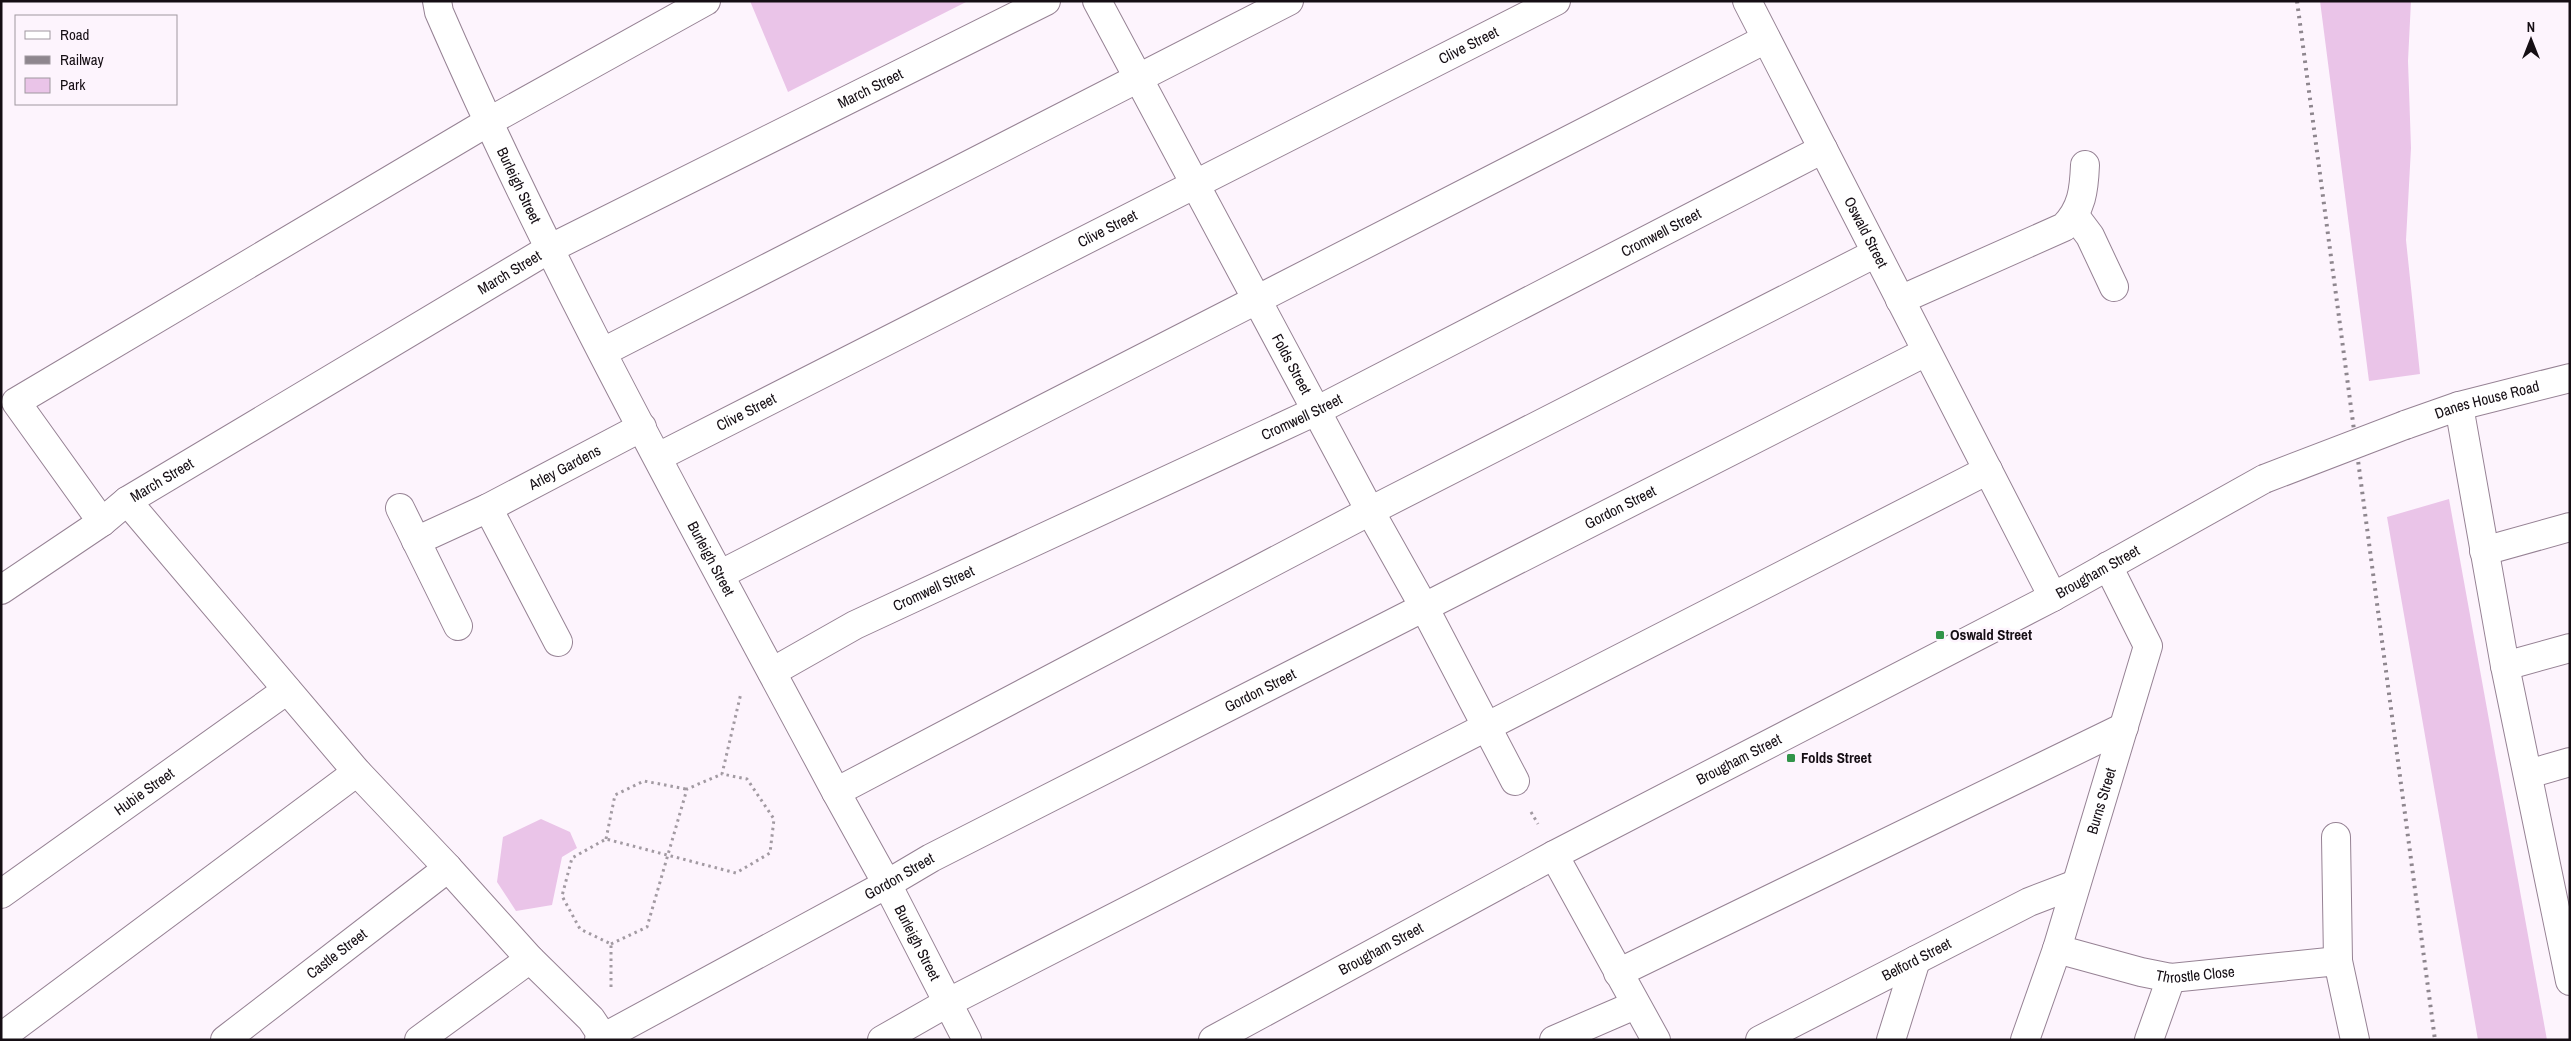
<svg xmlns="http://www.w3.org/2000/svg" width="2571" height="1041" font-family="'Archivo Narrow',sans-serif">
<rect width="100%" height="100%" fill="#fdf4fd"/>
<!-- green -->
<path fill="#eac4e8" d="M750,1h218l-180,91z
M2320,1h91l-3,60 3,87 -5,92 14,134 -51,7z
M2449,499l98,541h-69l-91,-523z
M541,819l29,13 7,16 -15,9 -10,48 -36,6 -19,-29 6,-45z"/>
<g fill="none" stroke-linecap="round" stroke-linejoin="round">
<defs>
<g id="minor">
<path id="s1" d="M437,1l2,11c116,267 260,523 397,780l51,92 80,156"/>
<path id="s2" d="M1097,1l273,510 54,96 91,174"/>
<path id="s3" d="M1747,1l306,596"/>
<path d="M2075,216l15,20 24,51"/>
<path d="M1900,300l164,-73c18,-18 20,-37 21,-62"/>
<path d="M603,352l686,-351"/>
<path d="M2459,406l46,260 65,315"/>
<path id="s4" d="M2405,425l54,-19 111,-28"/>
<path id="s5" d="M658,457l898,-456"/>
<path d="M127,501l230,271 91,96 82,91 61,60 12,18"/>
<path d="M400,508l58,118"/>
<path d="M488,508l70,134"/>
<path d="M102,522l-86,-120 472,-280 218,-121"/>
<path id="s6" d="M416,541l72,-33 154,-81"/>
<path d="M2484,551l86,-24"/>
<path d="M721,574l1045,-535"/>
<path id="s7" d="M1,590l101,-68 25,-21 422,-252 497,-248"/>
<path d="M2505,666l65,-18"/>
<path id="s8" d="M772,672l83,-47 461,-214 507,-262"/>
<path d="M2528,774l42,-12"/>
<path d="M836,792l534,-281 506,-258"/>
<path d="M2336,837l2,124"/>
<path d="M1554,855l102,185"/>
<path id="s9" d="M1,894l286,-204"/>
<path id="s10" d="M2057,949l84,23 30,6 167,-17 17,79"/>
<path d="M1618,973l506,-246"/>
<path d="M8,1032l349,-260"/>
<path id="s11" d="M225,1040l223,-172"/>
<path d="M419,1040l111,-81"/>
<path id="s12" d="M599,1040l288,-156 44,-26 995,-506"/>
<path d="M882,1040l65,-37 1041,-533"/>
<path id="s13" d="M1213,1040l341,-185 499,-258 211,-118"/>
<path d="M1554,1040l81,-35"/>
<path id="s14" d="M1760,1040l269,-138 47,-18"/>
<path d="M1891,1040l25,-80"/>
<path id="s15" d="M2025,1040l32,-91 91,-303 -40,-80"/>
<path d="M2149,1040l22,-62"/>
</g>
</defs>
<!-- minor casing -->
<use href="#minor" stroke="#968294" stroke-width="30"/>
<!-- path -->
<path stroke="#a29aa2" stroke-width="3" stroke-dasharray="2.5 4" stroke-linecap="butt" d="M1531,812l7,12
M606,839l9,-44 29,-14 42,8
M611,944l36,-17 40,-138 35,-15
M611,987v-43l-31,-15 -18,-33 10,-38 34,-19 130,34 34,-20 4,-34 -27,-40 -25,-5 19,-81"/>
<!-- minor -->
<use href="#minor" stroke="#fff" stroke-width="28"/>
<!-- rail -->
<path stroke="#8e868e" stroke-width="4" stroke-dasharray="2.5 5" stroke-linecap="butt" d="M2297,1l138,1039"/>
<defs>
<path id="minor-bridge" d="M2264,479l141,-54"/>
</defs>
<!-- minor-bridge casing -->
<use href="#minor-bridge" stroke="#968294" stroke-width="30" stroke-linecap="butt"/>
<!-- minor-bridge -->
<use href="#minor-bridge" stroke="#fff" stroke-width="28"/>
</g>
<!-- markers -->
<g fill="#319449" stroke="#fdf4fd" stroke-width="2">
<rect x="1935" y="630" width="10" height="10" rx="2.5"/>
<rect x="1786" y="753" width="10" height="10" rx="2.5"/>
</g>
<g text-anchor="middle" stroke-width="5" stroke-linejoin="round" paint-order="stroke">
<!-- street labels -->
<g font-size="15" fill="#150e14" stroke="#fdf4fd">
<text dy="5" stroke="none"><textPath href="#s5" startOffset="909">Clive Street</textPath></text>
<text dy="5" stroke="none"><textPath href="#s7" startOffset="1005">March Street</textPath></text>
<text dy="5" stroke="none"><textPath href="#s1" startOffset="202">Burleigh Street</textPath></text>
<text dy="5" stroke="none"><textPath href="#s5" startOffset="504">Clive Street</textPath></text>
<text dy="5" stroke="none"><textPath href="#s3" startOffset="260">Oswald Street</textPath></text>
<text dy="5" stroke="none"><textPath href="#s8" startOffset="992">Cromwell Street</textPath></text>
<text dy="5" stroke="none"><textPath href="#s7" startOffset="600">March Street</textPath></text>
<text dy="5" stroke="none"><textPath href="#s2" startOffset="412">Folds Street</textPath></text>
<text dy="5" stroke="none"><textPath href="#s4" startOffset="86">Danes House Road</textPath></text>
<text dy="5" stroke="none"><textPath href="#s5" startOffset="99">Clive Street</textPath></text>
<text dy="5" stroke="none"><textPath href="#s8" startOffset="588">Cromwell Street</textPath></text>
<text dy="5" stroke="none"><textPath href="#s6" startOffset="166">Arley Gardens</textPath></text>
<text dy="5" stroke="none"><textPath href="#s7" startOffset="195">March Street</textPath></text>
<text dy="5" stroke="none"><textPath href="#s12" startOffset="1152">Gordon Street</textPath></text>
<text dy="5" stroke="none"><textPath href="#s1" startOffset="622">Burleigh Street</textPath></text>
<text dy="5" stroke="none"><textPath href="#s13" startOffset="1001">Brougham Street</textPath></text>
<text dy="5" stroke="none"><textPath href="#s8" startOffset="182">Cromwell Street</textPath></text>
<text dy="5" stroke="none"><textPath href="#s12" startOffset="748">Gordon Street</textPath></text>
<text dy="5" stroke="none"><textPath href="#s13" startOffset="596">Brougham Street</textPath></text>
<text dy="5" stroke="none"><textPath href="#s9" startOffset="176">Hubie Street</textPath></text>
<text dy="5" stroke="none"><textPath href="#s15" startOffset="251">Burns Street</textPath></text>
<text dy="5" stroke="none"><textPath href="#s12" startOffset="342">Gordon Street</textPath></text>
<text dy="5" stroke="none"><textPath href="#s1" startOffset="1058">Burleigh Street</textPath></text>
<text dy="5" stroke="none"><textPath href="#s13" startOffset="191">Brougham Street</textPath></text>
<text dy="5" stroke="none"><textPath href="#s11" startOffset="141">Castle Street</textPath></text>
<text dy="5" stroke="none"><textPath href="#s14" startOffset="176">Belford Street</textPath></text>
<text dy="5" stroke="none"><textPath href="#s10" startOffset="142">Throstle Close</textPath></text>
</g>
<!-- poi labels -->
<g font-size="15" font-weight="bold" fill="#150e14" stroke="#fdf4fd" text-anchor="start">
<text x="1950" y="640">Oswald Street</text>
<text x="1801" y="763">Folds Street</text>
</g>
</g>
<!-- border -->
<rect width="2571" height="1041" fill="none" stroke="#150e14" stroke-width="5"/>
<!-- legend -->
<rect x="15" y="15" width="162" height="90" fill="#fdf4fd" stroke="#a098a0"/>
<rect x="25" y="31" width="25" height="8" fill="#ffffff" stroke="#a098a0"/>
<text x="60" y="40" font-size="15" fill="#150e14">Road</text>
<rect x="25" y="56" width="25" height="8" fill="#8e868e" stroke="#a098a0"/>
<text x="60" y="65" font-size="15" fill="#150e14">Railway</text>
<rect x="25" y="78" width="25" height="15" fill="#eac4e8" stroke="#a098a0"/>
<text x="60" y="90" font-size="15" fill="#150e14">Park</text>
<!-- north arrow -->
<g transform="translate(2531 40)" stroke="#fdf4fd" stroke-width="4" paint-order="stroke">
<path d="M0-4L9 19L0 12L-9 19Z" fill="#150e14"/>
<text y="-8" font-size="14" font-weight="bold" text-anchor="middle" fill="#150e14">N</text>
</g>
</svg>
